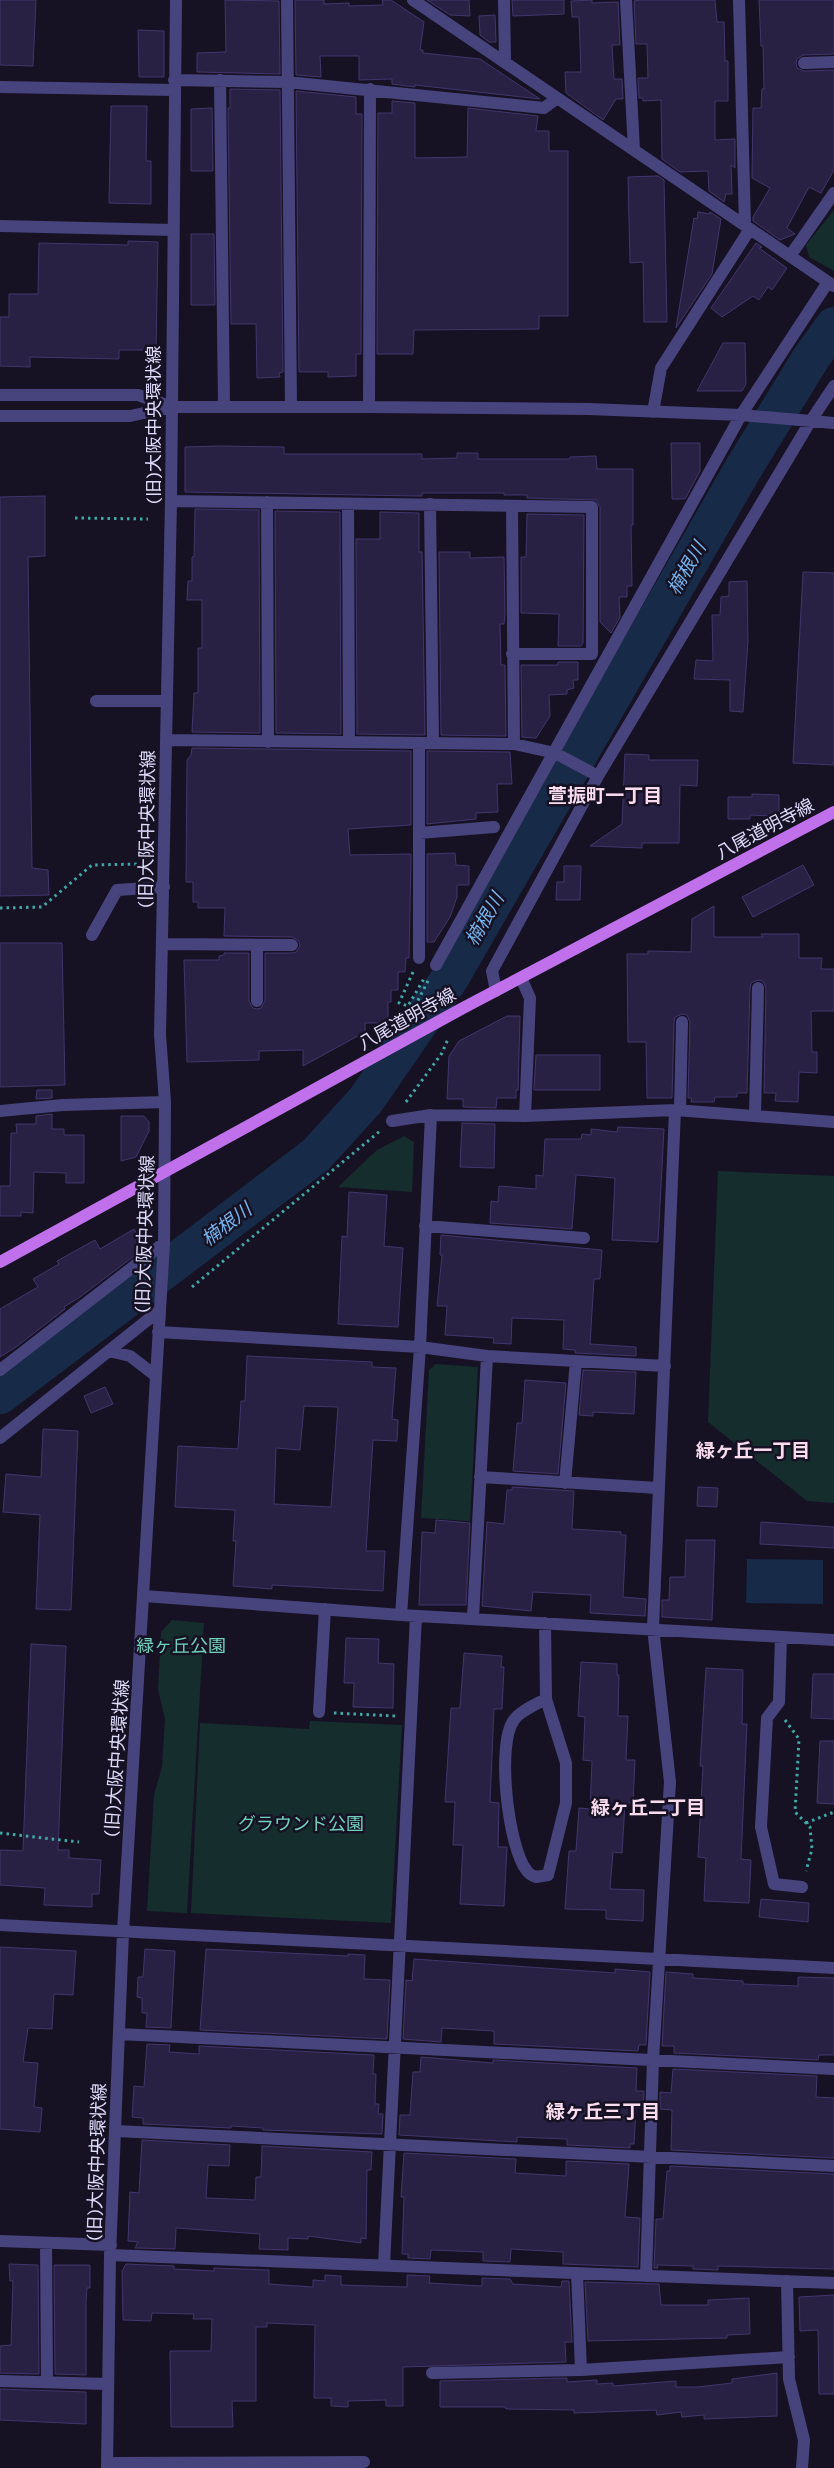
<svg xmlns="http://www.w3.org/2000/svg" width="834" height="2468" font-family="Commissioner,'Noto Sans JP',sans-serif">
<rect width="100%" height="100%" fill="#161224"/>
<!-- green -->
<path fill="#162d2d" d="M834,210v61l-25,-14 -3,-12z
M404,1136l10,6 -2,50 -74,-5 39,-37z
M718,1171l116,5v327l-27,-2 -99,-79z
M436,1364l42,3 -8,154 -49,-3 8,-148z
M172,1620l32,3 -17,290 -40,-2 7,-116 8,-28 3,-48 -7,-30 3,-57z
M310,1721l92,4 -11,198 -200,-10 9,-190 109,6z"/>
<!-- water -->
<path fill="#172a48" d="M747,1559l76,1v44l-77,-1z"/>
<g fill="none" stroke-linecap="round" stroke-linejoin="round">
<!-- river -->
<path stroke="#172a48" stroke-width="38" d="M0,1395l316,-240 50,-55 84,-122 293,-509 68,-111 23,-32"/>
</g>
<!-- building -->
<path fill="#282143" stroke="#42366c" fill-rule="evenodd" d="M0,0h36l-3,66 -33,-1z
M225,0l54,1 1,73 -83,-2v-19l29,-1z
M295,0h29v4l25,-1v3l34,-1 -1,-5h9l33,22 -4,28h3v3l57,6 60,40 -125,-14v2l-23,-3v-5l-33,1v-24h-39l1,21 -25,-2z
M427,0h42l1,16 -20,-1z
M512,0h52v14l-51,2z
M592,0v3l26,-1 2,43h-8l2,34h8l1,20h-7l-13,21 -37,-27 -1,-21h16l-2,-55h-7l-1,-16z
M641,0h74l2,22h7l1,39h3v40h-13v39l20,-1v29l-4,-3 1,29h-6l-2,8 -15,-11 -1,-20 -28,1 -18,-13 -1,-59 -18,1v-3h-4l-1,-20h10l-1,-34h-11l-2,-43z
M759,0h75v54l-31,1 -6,4 -1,4 1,5 7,3 30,-1v100l-13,23 -12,-6 -22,41 8,6 -15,6 -27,-19v-4l17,-29 -18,-10 1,-70h8l1,-19h2l-1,-43h-2z
M495,15l1,27h-7l-9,-7 -1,-19z
M138,30l26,1v46h-25z
M230,89l50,1 3,282 -4,1 1,4 -23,1 -1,-54h-25l-3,-216h2z
M296,91l60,6v17h6l-1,240h-5v22l-28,1v-5h-29z
M392,101l23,2v55l52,-1 1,-49 70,8 -2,15h13v20h19v165h-29v13l-125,1 -1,24h-36l1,-241h14z
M111,106h36l-1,55h5v43l-42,-1z
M212,108l1,63h-22v-62z
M658,176l6,4 3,142h-23l-1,-60 -13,1 -2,-86z
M698,212l12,2v-2l11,7 -9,55 -36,54 18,-110 3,1z
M191,234h23l1,71h-24z
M128,241l30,1 -2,108h-37v9l-89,-2v10l-30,-1v-49h9v-23h29l1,-51 89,2z
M756,243l6,4 -3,1 28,20 -15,22 -4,-3 -9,13 -6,-4 -31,21 -11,-9z
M723,343h22l1,41 -4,7h-45z
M671,443h29v28l-15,28h-13z
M220,446l64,1v7h138v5l35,-1v-5h21v6h92v-2l26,-1 1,13h36v56h-2l1,61h-5v11h-8l1,20 -9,16 -11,-11v-115l-4,-7 -69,-2v-3h-23v-2h-82v3h-3l-234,-4v-45z
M45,496v60l-17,1 4,311 16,2 1,25 -49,1v-399z
M195,509l64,1 1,223 -68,-1 2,-39h4v-45h4v-48h-15l1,-19h4v-24h2z
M275,511l65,1 1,222 -65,-1z
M380,512l39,1v39h3l3,183 -68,-1 -1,-195h24z
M527,514l57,1 -1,128 -2,3h-23l1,-32 -38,-1v-56h5z
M439,552h31v6l34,-1 1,56 -1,11h-4l1,41h4l1,71 -65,-1z
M803,572l31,1v192l-41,-2z
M747,581l1,60 -5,71 -13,-1v-31l-36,-1 2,-19 17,1 -1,-46h8l1,-18 8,-1v-14z
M558,662h20v18h-5l1,8 -7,2v4l-18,1 1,21 -14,22 -14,-1 -1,-72h37z
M192,748l219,3v74l-63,4 2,26 61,-1 -2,104h-3l-1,14h-7v18h-7v12h-3v21h-23v9l-62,34v-16l-44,1v9l-72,2 -3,-102h35v-4l5,-1v-2h25v48l4,7 4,1 4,-1 4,-7v-48h27l4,-1 4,-6 -1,-5 -7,-4 -68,-1 1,-28h-27v-6h-5v-20h-7l1,-122 4,-5z
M427,751l83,1 2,32h-15l1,28 -22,1v6l-49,5z
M625,754l24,1v5h49l-1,26 -17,-1 -1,58h-37v5l-52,-2 32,-22z
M752,794l27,1v18h-8v3l-21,-1v4h-22v-22h24z
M455,853l1,12 13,1v19h-12v12l-7,20 -16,25h-7v-88z
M803,865l11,20 -61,32 -11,-20z
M564,866h17l-1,34h-24l1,-18h7z
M714,906v31h49l-2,-3h38v24h23l-1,11h13v42h-23l1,41h5v21l-18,-1 -1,30 -23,-1 1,-8h-12l2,-105 -3,-7 -5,-1 -7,3 -1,5 -3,105h-10v4h-22l-1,5h-23l1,-4h-4l2,-76 -3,-7 -5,-1 -7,3 -1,5 -2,76h-25l-1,-56h-18l-1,-88h21v-3l43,1 1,-33z
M0,943h62l3,142 -65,2z
M507,1016h13l-2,74h-2v8h-19l-1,10 -33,-1v-8h-16l2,-43 10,-15z
M536,1055h64v35h-66z
M37,1090h15v8l-16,1z
M52,1114v15h12v6h20v48h-18v-10l-32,-1 -1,41 -12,-1v4h-21v-30h10l1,-53h6l-1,-9h20v-8z
M121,1116h23l5,6v9l-13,26 -15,4z
M462,1123l33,1 -1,44 -34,-1z
M618,1127l46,2 -6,113 -46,-2 3,-62 -39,-3 -4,54 -82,-6 1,-22 7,1 1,-16 37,3v-14l7,1 2,-37h36l1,-5 9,1v-6l26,3z
M349,1192l38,3 -3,51 19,2 -5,79 -60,-3 4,-88 5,1z
M134,1229l8,14v7l-62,47 -16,10 1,2 -49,38 -16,10v-48l38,-22 -5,-8 26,-15 -2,-3 38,-21 5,9z
M441,1235l161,15 -2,29h-6l-4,65 46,3v9l-61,-3v-3l-12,-1 1,-29 -52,-2 -1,26 -18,-1 1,-5 -49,-3 2,-29h-10l5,-51h-2z
M247,1356l125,6v5l24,1 -4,51 6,1 -1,21 -24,-1 -7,111h19l-2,40 -111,-6v4l-39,-3 3,-45h-3l2,-31 -60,-3 3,-61 60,3 3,-48h4zM304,1406l34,1 -7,100 -57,-3 2,-56 24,2z
M583,1370l53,2 -2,42 -41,-2v4l-14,-1z
M525,1380l41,3 -8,91 -45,-3 4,-48h5z
M105,1387l8,17 -22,9 -7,-17z
M43,1429l35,2 -7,179 -35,-1 4,-94 -37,-3 3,-38 35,3z
M512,1487l62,4 -2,38 49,3v3h5l-3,62 23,2 -1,17 -55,-3 1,-18 -58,-3 -2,19 -49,-5 5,-84 17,2 3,-34h5z
M698,1487l20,1 -1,19 -20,-1z
M436,1520l34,3 -4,82h-47l3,-73 13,1z
M761,1522l73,5v21l-74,-4z
M686,1540h29l-3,80 -50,-3v-17h7l1,-23h15z
M346,1638l33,1 -1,24 16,1 -1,44 -40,-1 1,-24h-10z
M31,1644l35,2 -8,204h11v8l32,2 -2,34h-7v13l-48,-2 1,-17 -45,-3v-35l23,1z
M464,1653l38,3 -1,11h3l-2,42h-8l-4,93 9,1 -1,44h9l-3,59 -44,-2 3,-59h-10l2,-43h-10l6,-94h9z
M581,1662l36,2v11h2l-1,41h10l-2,44h9l-2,43h-8l-3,50 -9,-1 -3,37 34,1 -1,31 -37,-2v-9l-41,-1 4,-58h7l3,-43 11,1 2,-48 -9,-1 2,-43 -7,-1z
M706,1668l37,2 -1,54h5l-6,135 10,1 -2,43 -45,-2 2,-43 -8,-1 5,-91h-3z
M813,1674h21v45l-23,-1z
M820,1741h14v63l-17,-1z
M761,1899l48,4 -1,19 -49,-5z
M0,1947l76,4 -3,44 -19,-1 -2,35 -24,-1 -5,34 15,1 -4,44 8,1 -2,24 -40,-3z
M145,1949l30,2 -4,77 -25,-1 1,-14h-5v-15l-5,-1 1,-20h5z
M206,1949l142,7v-2l17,1 -1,24 26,1 -3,59 -187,-9z
M414,1959l201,14v-4l35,3 -4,73h-7l-1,6 -144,-7v-13l-52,-3 -1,14 -38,-3 3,-59 6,1z
M666,1972l27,2v4l50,3v3l55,2v-9l36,1v77h-15l-1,5 -144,-7v-7h-12z
M147,2044l23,1 -1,7 30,2v-8l175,9 -1,19h3l-1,30h4l-1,10h5l-1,20 -119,-4v-2l-32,-2v2l-88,-4v-6l-11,-1 2,-31 10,1z
M421,2057l72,6v-3l144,8 -1,23h8l-1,17h-7l-2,36h-4v4l-63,-3v-6l-50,-2v5l-118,-7 1,-20h10l3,-43h7z
M673,2069l144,7 -1,21 18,1v60l-163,-8 1,-40 -12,-1v-17l11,1z
M142,2140l88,5 -1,21 -21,-1 -2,33 49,2 1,-23h5l1,-31 110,6 -1,18h-4l-1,69 -5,-1v5l-53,-7v3l-20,-1v12l-29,-1 1,-15 -84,-6 -1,21 -40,-1 3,-6 -10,-1 2,-49 9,1z
M404,2153l112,6 -1,14 51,3v-15l63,3 -4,53 15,1 -2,49 -75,-3v-12l-52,-3 -1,13 -27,-1v-9l-52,-2 -1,9 -22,-1v-4h-6l2,-57h-3z
M670,2166l164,8v95l-116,-3v4l-25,-1v-3l-36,-1 1,3h-4l2,-49h7l4,-48h3z
M9,2264l29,1 1,109 -39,-1v-27l11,-1 2,-64h-3z
M126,2264l48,2v3l40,2v-3l55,2v14l44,3v-7l12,1v-6l16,1v9l32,1 34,1v-12l23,1 -1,7 53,3v-8l28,1 3,5 48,3 1,-6h7l3,61h-7l1,20 -163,5v39h-17v-6l-38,1v6l-17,-1v-8h-17l1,-73 -48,-2v4h-11v74h-24l1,26h-62l-1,-76h41l1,-32h-19l1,-5 -42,-1 -1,8 -28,-1 -1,-49z
M54,2265h36v23h-3l-1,13v74l-31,-1z
M585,2282l74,2 2,21h47v-5l41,-2 1,36 -23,1v3l-139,3z
M834,2295v99h-15l-1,-64 -18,1 -1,-34z
M777,2373v43l-73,3v-4l-22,2 -1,-5 -24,3 -1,-5 -82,3v-3l-68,-1 -1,-2h-65v-26l127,-3v4l30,-2v4l16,-1v3l63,-5v6h22l34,-4v-4z
M0,2389l86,3v32l-86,-4z"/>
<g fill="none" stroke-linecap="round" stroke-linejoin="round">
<!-- path -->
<path stroke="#40a9a5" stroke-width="3" stroke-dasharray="2.5 4" stroke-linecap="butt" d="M75,518l73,1
M0,908l42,-1 50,-42 49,-1
M413,972l-14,31 9,3 17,-29
M412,1012l17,-33
M406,1102l36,-49 6,-14
M192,1287l188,-156
M334,1713l61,3
M785,1720l14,19 -4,73 15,15 2,22 -6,22
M806,1823l28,-11
M0,1833l79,9"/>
<!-- minor -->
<path stroke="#47447d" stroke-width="12" d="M287,0l4,407
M413,0l421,286
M504,0l1,62
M626,0l8,150
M739,0l6,225
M804,63l30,-1
M174,80l113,2 257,26 12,-9
M220,80l4,327
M0,87l174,3
M0,226l173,4
M790,256l44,-63
M0,395h138l34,12
M369,407l1,-318
M653,412l8,-44 89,-139
M0,416h130l42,-9h197l220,2 152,6 93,8
M171,501l421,6v147h-80
M267,502l1,240
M348,504l1,238
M430,504l3,239
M96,701h71
M167,740l347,4 -2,-238
M419,743v215
M514,744l41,9 43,23
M419,833l75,-6
M92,935l25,-45 47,-3
M162,944l130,1
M257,945v56
M436,965l305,-550 87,-133
M521,978l9,20 -5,118
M496,991l-4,-20 106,-195 212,-354 24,-36
M680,1110l2,-88
M0,1111l63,-6 102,-3
M755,1116l3,-128
M392,1121l39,-6 94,1 150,-6 159,12
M425,1226l159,12
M158,1332l262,15 67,9 178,10
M109,1351l21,5 26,20
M0,1370l164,-127
M0,1438l160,-128
M480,1477l178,11
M565,1483l11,-122
M144,1596l257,19 433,25
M401,1615l19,-268 11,-232
M473,1618l14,-262
M545,1623l1,76 20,64v40l-18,72 -12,2c-3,-1 -7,-3 -9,-6 -19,-23 -31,-128 -13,-151 6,-9 23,-16 32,-21
M781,1637l-2,65 -12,16 -6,109 13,57 28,3
M319,1712l6,-103
M0,1925l834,43
M119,2034l715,35
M116,2131l718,35
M0,2241l111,4
M46,2243l1,139
M110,2255l724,28
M384,2265l32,-649
M577,2273l4,97
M646,2276l7,-216 17,-278 -17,-154 22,-518
M787,2281l2,98 15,61 -2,28
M432,2373l149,-3 208,-13
M0,2381l108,3
M107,2463l257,-1
M107,2468l3,-213 13,-323 41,-689 1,-141 -5,-67 11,-534 5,-501"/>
<!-- major -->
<path stroke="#c070eb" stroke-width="12" d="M0,1262l463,-254 371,-196"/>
</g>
<g text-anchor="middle" stroke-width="5" stroke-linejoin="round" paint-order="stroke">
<!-- street labels -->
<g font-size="18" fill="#dfdbfa" stroke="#161224">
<text transform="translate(154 425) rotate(-90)" y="6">(旧)大阪中央環状線</text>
<text transform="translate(147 829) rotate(-89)" y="6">(旧)大阪中央環状線</text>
<text transform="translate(765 829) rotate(-28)" y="6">八尾道明寺線</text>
<text transform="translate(407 1019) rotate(-29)" y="6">八尾道明寺線</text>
<text transform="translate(145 1234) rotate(-88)" y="6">(旧)大阪中央環状線</text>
<text transform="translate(117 1758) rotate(-86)" y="6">(旧)大阪中央環状線</text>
<text transform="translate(97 2162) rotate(-88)" y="6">(旧)大阪中央環状線</text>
</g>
<!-- park labels -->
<g font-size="18" fill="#70d1bb" stroke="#161224">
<text x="181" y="1652">緑ヶ丘公園</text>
<text x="301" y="1830">グラウンド公園</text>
</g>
<!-- water labels -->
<g font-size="19" font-style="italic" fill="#76b3ec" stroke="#161224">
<text transform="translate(686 568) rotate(-60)" y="7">楠根川</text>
<text transform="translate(484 919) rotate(-60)" y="7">楠根川</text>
<text transform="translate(226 1224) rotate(-37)" y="7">楠根川</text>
</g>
<!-- neighbourhood labels -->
<g font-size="19" font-weight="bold" fill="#fadcef" stroke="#161224">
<text x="605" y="802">萱振町一丁目</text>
<text x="753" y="1457">緑ヶ丘一丁目</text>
<text x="648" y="1814">緑ヶ丘二丁目</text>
<text x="603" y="2118">緑ヶ丘三丁目</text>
</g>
</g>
</svg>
